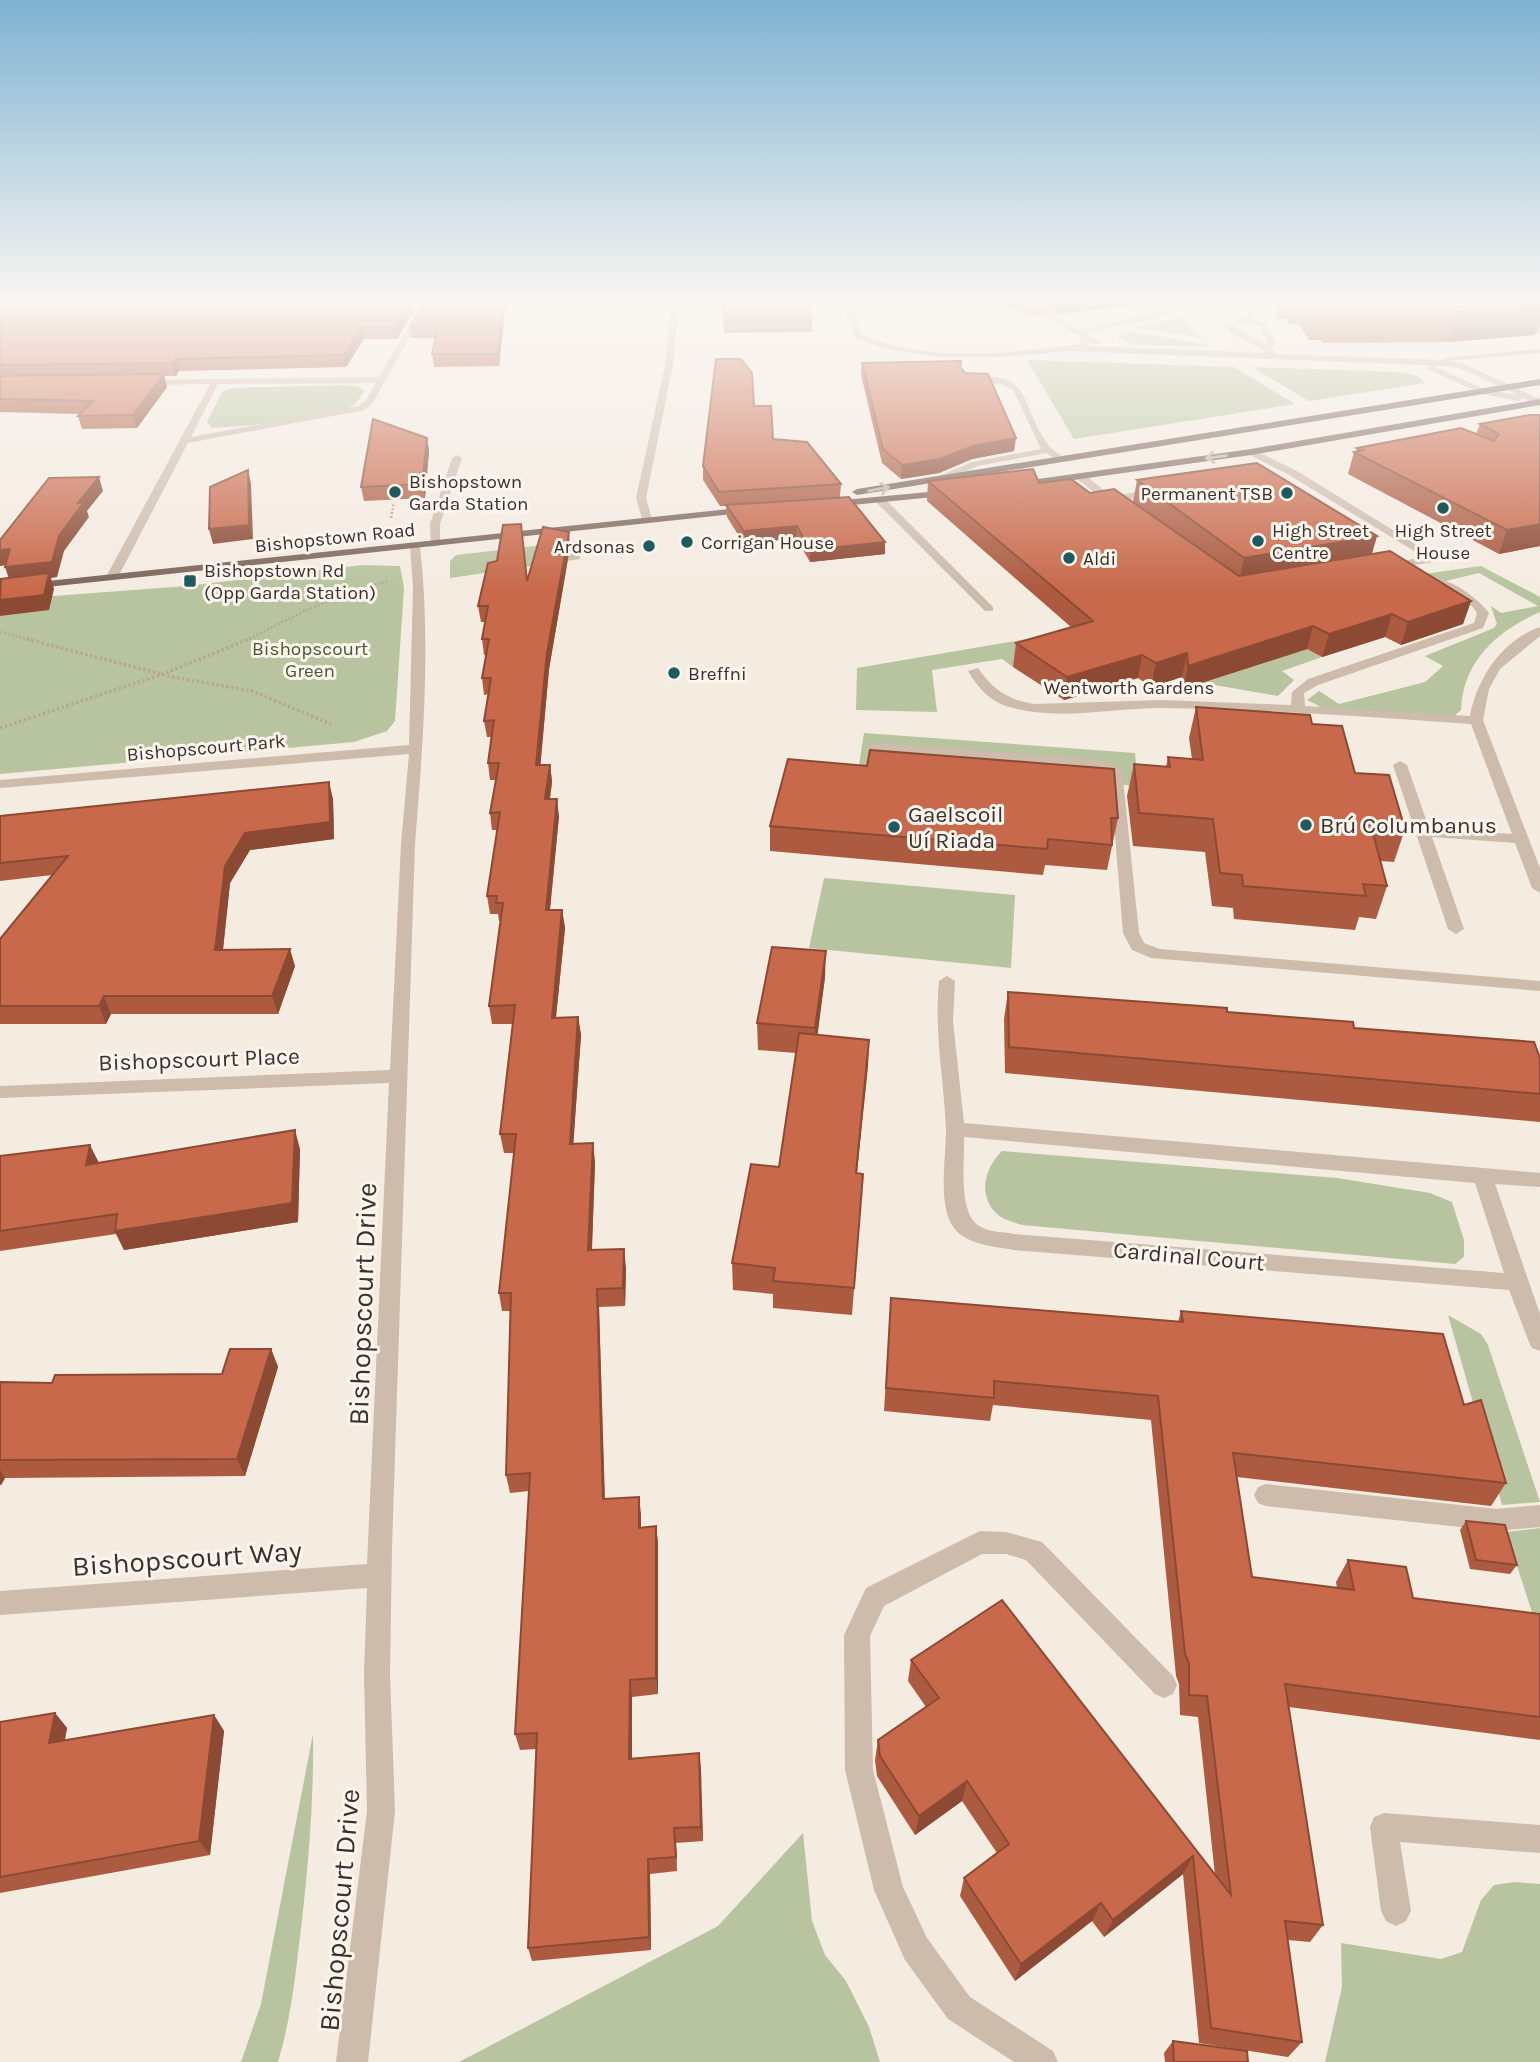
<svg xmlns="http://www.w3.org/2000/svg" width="1540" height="2062" font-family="Karla,sans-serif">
<rect width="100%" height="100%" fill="#f4ebe1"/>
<!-- green -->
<path fill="#b8c4a0" d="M1184,317l6,12 15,9 -69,-10z
M1131,331l86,16 -83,-2 -17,-8z
M1027,360l207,7 61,37 -221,35z
M1252,367l147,5 19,4 7,7 -116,18z
M346,385l13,2 5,4c-4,7 -7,13 -14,16 -27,11 -108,20 -138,21l-5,-6 15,-30 10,-4z
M578,541l2,18 -130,19v-17l6,-6z
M362,565l38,1 4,22 -9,133 -8,10 -33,11 -354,32v-174l187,-14z
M1481,566l59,31v15c-43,19 -77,49 -79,98l-9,8 -130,-5 -3,-7 -12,-6 12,-9 20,13 86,-22 18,-16 -18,-10 69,-28 3,-4 -6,-18 10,7 37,-7 -59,-33 -216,52 59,32 -40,14 12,9 -16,16 -75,-13 72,-24 -262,8 -11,-8 -70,11 5,42 -81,-2 1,-42 474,-81z
M864,733l271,20 3,33 -279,-21z
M824,878l191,17 -4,73 -202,-20z
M1002,1151l335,27 93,15 22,9 12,38v17l-9,7 -433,-39c-8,-3 -19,-5 -25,-11 -20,-18 -12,-47 5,-63z
M1448,1315l33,19 7,11 52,157 -38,3z
M1540,1528v109l-34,-105z
M313,1734c1,62 -4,124 -11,186 -6,49 -10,95 -24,142h-37l20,-58z
M803,1833l9,88 13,34 21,26 23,46 11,35h-421l259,-136z
M1515,1882l25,2v178h-215l17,-75 -1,-44 100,16 21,-7 19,-52 13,-15z"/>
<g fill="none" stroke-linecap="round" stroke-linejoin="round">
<!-- path-far1 -->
<path stroke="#b9a596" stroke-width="2.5" stroke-dasharray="2 2" stroke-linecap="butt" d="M391,518l3,-16
M0,632l34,9
M246,641c46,-25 91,-47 142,-60"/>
<!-- path -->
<path stroke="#b9a596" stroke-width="3.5" stroke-dasharray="2.5 2.5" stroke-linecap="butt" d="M27,639l145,38 80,14 79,33
M0,728l163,-54 86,-35"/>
<!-- minor -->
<path fill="#cdbbac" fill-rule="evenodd" d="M671,301h8l-6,64 -27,133 6,21 -5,3 -5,-3 -6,-21 29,-133z
M840,301h8l14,34c68,29 147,18 218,9l1,-7 -34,-20 3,-4 30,17 126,-28 3,4 -124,27 15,10 -4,2 -9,-4 2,5 179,7 -33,-18 -13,-11 21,-5 8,-10 -1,-8h8l1,8 -8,11 13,2 12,20 -5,6 6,6 168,6 19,4 76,35v6l-17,-7 -4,3 -37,-7 -56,-26 7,-2 54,24 31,5 -59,-27 -14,-2 -376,-15 -68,6h-64l-56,-9 -25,-10zM1246,323l12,3 10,16 -3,2 -33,-19z
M388,303h35l4,2 -42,2z
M420,308l4,2 -50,91 -9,9 -177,33 -70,134 -10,2 -2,-2 104,-193 -67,1 -3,-5 239,-3zM376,383l-10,17 -7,6 -168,31 27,-53z
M1536,329h4v4h-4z
M1540,349v4l-93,8 -4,-3z
M964,378c71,-9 53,23 83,65 3,6 11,10 16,14v4h-6l-10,-8 -69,13 -31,14h-8v-4l33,-14 69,-13 -28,-59 -11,-6 -35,-1z
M1248,450h6l43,21 143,88 -6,3 -52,7v-4l42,-8 -135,-82 -41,-21z
M457,455l5,3 -22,66v21l-9,2 -1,-23 22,-66z
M1077,475h8l26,21 47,-7 5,3 -46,10 4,4 -5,3 -39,-30z
M877,499h8l108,108v4h-8l-108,-108z
M415,543l5,3c11,99 3,199 -5,298l-23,703 -2,127 5,137 -27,251h-32l31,-251 -3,-137 3,-86 -367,27v-24l367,-27 22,-481 -389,15v-12l390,-16 11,-226 8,-90 -409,34v-8l409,-35 4,-157 -3,-42z
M1435,580c17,-2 44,20 54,33l-6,15 -165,57 -14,8 1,13 165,10c7,-38 32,-76 70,-89v9l-40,33 -11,20 -6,31 57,148v25l-8,-5 -17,-45 -83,-6 32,92 -8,5 -8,-5 -55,-164 7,-4 7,4 22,63 83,6 -41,-110c-103,-7 -207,-15 -310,-16 -51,0 -105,14 -155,-2 -18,-6 -29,-20 -38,-35l10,-3c16,23 31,32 57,36l127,-4 129,5 1,-13 16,-13 166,-56 3,-10 -5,-7 -37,-22z
M877,743l204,15 22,3 19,9 17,163 5,10 16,6 380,32v10l-389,-33 -19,-8 -9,-17 -13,-158 -15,-7 -14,-2 -209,-16v-6z
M947,976l8,5 -2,40 11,102 576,50v14l-45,-3 45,130v37l-8,-3 -3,-6 -20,-52 -495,-40c-21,-4 -50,-5 -62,-25 -14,-22 -6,-69 -6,-95 -2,-52 -12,-96 -7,-149zM964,1137l511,46 29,90 -490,-39c-10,-2 -24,-2 -33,-7 -24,-11 -16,-67 -17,-90z
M1266,1484l231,25 43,-4v22l-43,4 -231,-25 -8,-3 -4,-8 4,-8z
M980,1531l26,1 36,10 131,134 4,9 -4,9 -9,4 -9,-4 -129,-134 -20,-6h-24l-98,52 -14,30 3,134 30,117 24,51 43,59 83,54 5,11h-44l-66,-43 -43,-59 -31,-70 -29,-120 -1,-135 22,-47z
M1384,1813l156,12v28l-140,-11 11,69 -5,10 -10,5 -10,-5 -5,-10 -11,-84 4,-10z"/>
<!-- major -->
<path fill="#7d675c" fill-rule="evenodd" d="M1540,379v6l-683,110 -5,-3 5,-3z
M1540,399v6l-289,50 -234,33 -5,-3 5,-3 234,-33z
M950,490l4,1v4l-122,12 -5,-3 5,-3z
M748,507l5,3 -1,2 -752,80v-6z"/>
</g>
<!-- wall -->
<path fill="#ac5a40" d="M0,301l414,9 -17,29h-33l-18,28 -167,4 -3,5h-12l3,11 -30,41 -55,1 -4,-13 2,-2 -80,-2z
M506,301l-7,65 -65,1 -2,-13 3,-16h-24l-1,-12z
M722,301h86l4,20v11l-88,1z
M1005,301h143l-27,6 -64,7 -8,-4 -4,5 -18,1 -7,-7h-10z
M1279,301h261v27l-2,-1 -3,8 -87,7 -126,1 -1,-3h-12l-9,-15 -12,-1v-5l-12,-1z
M961,361v7l53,83 -42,8 -33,14 -38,6 -19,-16 -21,-88 1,-12z
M754,406l19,33 68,45 -1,13 45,57 -75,8 -14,-24 -52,6 -17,-27 -1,-11h-6l-17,-26v-14z
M1540,415v131l-41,8 -151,-80 6,-22h2l1,-4 119,-14 4,-10z
M427,438l2,13 -4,47 -61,3 -3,-14z
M1137,480l240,56 -6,18 100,47 -8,23 -62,21 -16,-8 -63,20 -15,-8 -124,40 -1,-12 -31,10 -13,-9 -74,22 -51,-33 3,-24 55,-16 -144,-126 1,-20 111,2 51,10 43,9z
M570,547l-21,122 -9,96h10l2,17 -2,17 9,17 -9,94h12l3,18 -9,89h22l3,18 -8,109 22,18 -3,88 34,18 -1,38 -26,1 6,192 36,15v13l15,-1 2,17v151l-26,3v61l67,-5 4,88 -27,2 1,28 -27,3 1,76 -119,11 -4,-13 8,-199 -16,1 -5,-16 14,-243 -19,2 -4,-18 4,-164h-8l-3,-18 15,-140h-10l-4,-19 13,-110h-21l-3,-18 12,-85h-2l-1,-7h-8l-3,-18 10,-66h-5l-2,-17 6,-33h-6l-2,-17 3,-26h-4l-3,-16 5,-27 -5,1 -2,-17 4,-23h-2l-2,-16 3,-17h-4l-3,-16 49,-26z
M1196,707l116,17 93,105 -11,33 -13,-1 6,25 -11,33 -17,-2 -4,13 -121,-11 -1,-11 -21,-2 -7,-54 -72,-6 -6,-50 7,-32 32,3 2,-10 24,2 -3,-21z
M788,759l330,59 -11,52 -62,-5 -2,10 -273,-24v-25z
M333,799l1,40 -84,11 -20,33 -7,67 72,16 -17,48h-167l-5,10h-106v-85l52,-64 -52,6v-65z
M825,977l-8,58 52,5 -12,133 6,1 -11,141 -79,-7v-14l-40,-4 -1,-27 47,-96 17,-114 -38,-3 -1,-27z
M1008,992l219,20 127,16 186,30v64l-535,-49 -1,-54z
M300,1149l-2,73 -174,28 -8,-16 -116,17v-95l98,7z
M891,1298l287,24 3,-11 283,94 42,78 -15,23 -254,-29 15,100 85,11 -1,-6 12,-22 65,38 127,17v125l-251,-33 34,218 -13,17 -22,-2 14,102 -14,15 -89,-14 -16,-169 -79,63 -12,-16 -77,60 -55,-85 4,-18 33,-25 -35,-52 -47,34 -38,-59 -2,-16 3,-20 48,-33 -18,-26 3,-21 91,-60 213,275 -17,-158 -18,-2 -1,-31 -3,-8 -25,-256 -158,-15 -3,16 -106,-10z
M271,1349l7,18 -33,109 -240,2 -4,7h-1v-103l52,1 170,-9z
M1466,1521l51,44 -7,9 -40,-5 -10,-39z
M55,1713l12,15 -2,12 149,-25 10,16 -14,124 -210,38v-171z
M1173,2041l75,21h-83l-1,-9z"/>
<!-- shaded-wall -->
<path fill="#8c4a34" d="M410,301h2l2,9 -17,29 -2,-12z
M503,301h3l-7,65 -2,-12z
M1047,301h4l-2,9 -4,5z
M1059,301h89l-27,6 -64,7z
M1540,306v14l-5,15 -87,7 9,-30z
M362,327l2,12 -18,28 -3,-12z
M176,359l3,12 -3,5 -4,-13z
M164,374l3,13 -30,41 -4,-13z
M427,438l2,13 -4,47 -3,-14z
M1016,438l-2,13 -42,8 -33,14 -38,6 1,-14 71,-19z
M248,470l3,14 2,55 -40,5 -4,-15z
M99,477l4,14 -16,20 2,6 -25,34 -7,26 -6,1 3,11 -5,21 -49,6v-16l10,-18 -5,-15 73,-64z
M1540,524v22l-41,8 8,-24z
M797,526l-1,12 -52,6v-13z
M569,532l1,15 -21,122 -10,113 -3,-17 11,-112z
M1377,536l-8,28 -131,22 6,-28z
M885,542v12l-75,8v-12z
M10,549l6,15 -16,2v-16z
M1471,601l-8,23 -62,21 7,-23z
M1392,614l-7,23 -63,20 7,-23z
M1313,626l-6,23 -124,40 5,-23z
M1187,653l-5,24 -31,10 5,-24z
M1142,655l-4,23 -74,22 3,-23z
M550,765l2,17 -5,35 -2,-18z
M329,782l4,17 1,40 -84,11 -20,33 -9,84 -6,-17 10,-84 20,-33z
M557,799l2,17 -11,112 -2,-18z
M562,910l3,18 -11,108 -2,-18z
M290,949l5,17 -17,48 -6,-18z
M826,951l-1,26 -10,78v-27z
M104,996l7,18 -5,10 -7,-18z
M578,1017l3,18 -9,128 -2,-19z
M869,1040l-1,27 -14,133 2,-27z
M295,1130l5,19 -2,73 -174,28 -9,-19z
M593,1143l2,19 -4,106 -3,-18z
M90,1145l9,18 -13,2z
M624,1249l2,19 -1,38 -2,-18z
M597,1289l2,18 6,209 -2,-17z
M271,1349l7,18 -33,109 -8,-17z
M0,1470l5,8 -4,7 -1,-1z
M639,1497l2,17v31l-2,-17z
M656,1526l2,17v151l-2,-16z
M630,1680l2,17v77l-3,-15z
M55,1713l12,15 -6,30 -12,-15z
M214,1715l10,16 -14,124 -11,-14z
M699,1753l2,15 2,73 -2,-14z
M967,1781l-5,20 -47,34 4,-19z
M674,1828l2,15 1,28 -1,-14z
M1193,1856l-10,18 -79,63 9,-17z
M648,1859l2,15 1,76 -2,-13z
M1101,1903l-9,18 -77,60 6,-17z"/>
<!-- building -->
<path fill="#c8694b" stroke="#8c4a34" stroke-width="2" d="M0,301h410l-15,26h-33l-19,28 -167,4 -4,4 -172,2v-40l2,-2 -2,-3z
M424,301h79l-6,53h-65l6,-28h-28z
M722,301h86l4,20h-88z
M1310,301h230v5l-83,6 -128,1v-3h-13z
M716,359h25l11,14 2,33h17l2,33 34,3 34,42 -122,8 -16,-26z
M961,361l-1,6 5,6 23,1 28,64 -43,8 -33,13 -38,6 -19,-16 -21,-86z
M164,374l-31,41 -55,1 15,-15 -93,-2v-23z
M1529,415h11v109l-33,6 -153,-78 9,-2 -6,-2 104,-20 33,13 5,-7 -19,-10z
M373,419l54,19 -5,46 -61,3z
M1257,463l120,73 -133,22 -107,-78z
M1033,469l6,14 32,-4 19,14 24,-4 125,87 151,-25 81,50 -63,21 -16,-8 -63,20 -16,-8 -125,40 -1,-13 -31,10 -14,-8 -75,22 -51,-34 77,-22 -165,-140z
M248,470l1,55 -40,4 1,-42z
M99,477l-21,26 6,-1 -25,34 -7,26 -47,5 5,-18 -10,1v-10l49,-62z
M849,497l36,45 -75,8 -13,-24 -53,5 -18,-26z
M521,524l6,57 16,-54 26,5 -22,121 -11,112h14l-5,34h12l-11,111h16l-10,108 26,-1 -8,127 23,-1 -5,107 36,-1 -1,39 -26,1 6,210 36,-2v31l17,-2v152l-26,2 -1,79 70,-6 2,74 -27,1 2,29 -28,2 1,78 -121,11 9,-215 -22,1 15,-261 -24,2 5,-182h-12l17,-159h-16l15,-129 -26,1 14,-103h-7l1,-7h-10l13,-84 -10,1 9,-50h-11l6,-43 -10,1 7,-43h-9l7,-39h-7l6,-33h-10l10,-43 9,-2 6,-36z
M49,573l-5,22 -44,5 1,-21z
M1196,707l114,8 2,9 30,2 13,47 34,2 16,54 -34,-3 16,60 -24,-2 3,12 -123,-10 -1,-11 -22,-2 -7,-54 -74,-6 -5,-49 36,3 -2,-10 35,3z
M870,750l244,19 4,49h-7l1,27 -64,-6 -1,10 -277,-23 18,-67 79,7z
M329,782l1,40 -85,11 -20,33 -10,84 75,-1 -18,47h-168l-5,10h-99v-67l68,-83 -68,7v-47z
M772,947l54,4 -11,77 -58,-5z
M1008,992l219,16v4l126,10 1,6 180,14 6,16v36l-531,-47z
M799,1033l70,7 -13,133 7,1 -9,114 -81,-7 2,-13 -43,-5 19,-99 28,3z
M295,1130l-3,73 -177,28 2,-17 -117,17v-75l90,-11 -4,20z
M891,1298l292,24 -2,-11 262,23 21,71 17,-5 25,83 -273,-30 19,124 102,13 -6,-30 58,7 7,31 127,16v103l-255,-33 38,241 -38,-4 17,121 -91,-14 -18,-172 -80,64 -12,-17 -80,61 -57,-86 45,-34 -42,-63 -48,35 -39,-60 -2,-16 61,-42 -28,-38 91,-60 229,295 -24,-199 -18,-1v-32l-4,-9 -27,-258 -164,-15v17l-108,-10z
M230,1349h41l-34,110 -237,1v-78l52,1 3,-8 167,-1z
M1466,1521l39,4 12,40 -41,-5z
M55,1713l-6,30 165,-28 -15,126 -199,36v-155z
M1173,2041l74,10 1,11h-74z"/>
<!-- one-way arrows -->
<defs><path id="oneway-shaft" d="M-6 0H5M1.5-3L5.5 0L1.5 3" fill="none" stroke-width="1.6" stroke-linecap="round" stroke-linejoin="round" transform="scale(1.75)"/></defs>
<g stroke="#c2b5ac">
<use href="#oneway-shaft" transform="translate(1216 457) rotate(172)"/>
<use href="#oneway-shaft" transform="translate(879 489) rotate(-10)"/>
</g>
<!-- sky -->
<linearGradient id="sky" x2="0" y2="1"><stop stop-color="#7eb2d2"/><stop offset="0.51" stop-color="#faf6f2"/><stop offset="1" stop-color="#faf6f2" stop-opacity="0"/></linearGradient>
<rect width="1540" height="590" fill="url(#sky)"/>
<!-- markers -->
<g fill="#1f5a5e" stroke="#fbf5ee" stroke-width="2.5">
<circle cx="395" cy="492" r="7"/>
<circle cx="1287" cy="493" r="7"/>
<circle cx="1443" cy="508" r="7"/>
<circle cx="1258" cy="541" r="7"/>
<circle cx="687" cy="542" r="7"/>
<circle cx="649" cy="546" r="7"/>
<circle cx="1069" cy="558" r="7"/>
<rect x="183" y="574" width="14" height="14" rx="3.5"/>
<circle cx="674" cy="673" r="7"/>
<circle cx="1306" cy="825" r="7"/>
<circle cx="894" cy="827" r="7"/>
</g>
<g text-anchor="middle" stroke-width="6" stroke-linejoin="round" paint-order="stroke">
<!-- far-poi labels -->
<g font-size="19" fill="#3b302b" stroke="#fbf5ee" text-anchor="start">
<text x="409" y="488">Bishopstown<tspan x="409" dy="22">Garda Station</tspan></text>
<text x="1273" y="500" text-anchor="end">Permanent TSB</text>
<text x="1272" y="537">High Street<tspan x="1272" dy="22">Centre</tspan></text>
<text x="1443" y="537" text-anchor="middle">High Street<tspan x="1443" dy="22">House</tspan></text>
<text x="701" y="549">Corrigan House</text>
<text x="635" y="553" text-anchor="end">Ardsonas</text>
<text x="1083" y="565">Aldi</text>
<text x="204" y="577">Bishopstown Rd<tspan x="204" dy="22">(Opp Garda Station)</tspan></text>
<text x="688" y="680">Breffni</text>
</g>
<!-- far-street labels -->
<g font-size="19" fill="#3b302b" stroke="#fbf5ee">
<text transform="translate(335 537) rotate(-6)" y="7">Bishopstown Road</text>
<text x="1129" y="694">Wentworth Gardens</text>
<text transform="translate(206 747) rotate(-5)" y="7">Bishopscourt Park</text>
</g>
<!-- far-park labels -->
<g font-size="19" fill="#4a5a2e" stroke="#fbf5ee">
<text x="310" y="655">Bishopscourt<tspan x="310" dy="22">Green</tspan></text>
</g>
<!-- poi labels -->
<g font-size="23" fill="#3b302b" stroke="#fbf5ee" text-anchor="start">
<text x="908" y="822">Gaelscoil<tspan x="908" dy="26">Uí Riada</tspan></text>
<text x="1320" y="833">Brú Columbanus</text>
</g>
<!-- street labels -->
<g font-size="23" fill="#3b302b" stroke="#fbf5ee">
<text transform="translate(199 1059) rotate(-2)" y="8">Bishopscourt Place</text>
<text transform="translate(1189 1256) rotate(5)" y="8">Cardinal Court</text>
</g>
<!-- near-street labels -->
<g font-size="28" fill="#3b302b" stroke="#fbf5ee">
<text transform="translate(362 1304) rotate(-88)" y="10">Bishopscourt Drive</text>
<text transform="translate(187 1558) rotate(-4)" y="10">Bishopscourt Way</text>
<text transform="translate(339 1910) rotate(-85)" y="10">Bishopscourt Drive</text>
</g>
</g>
</svg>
